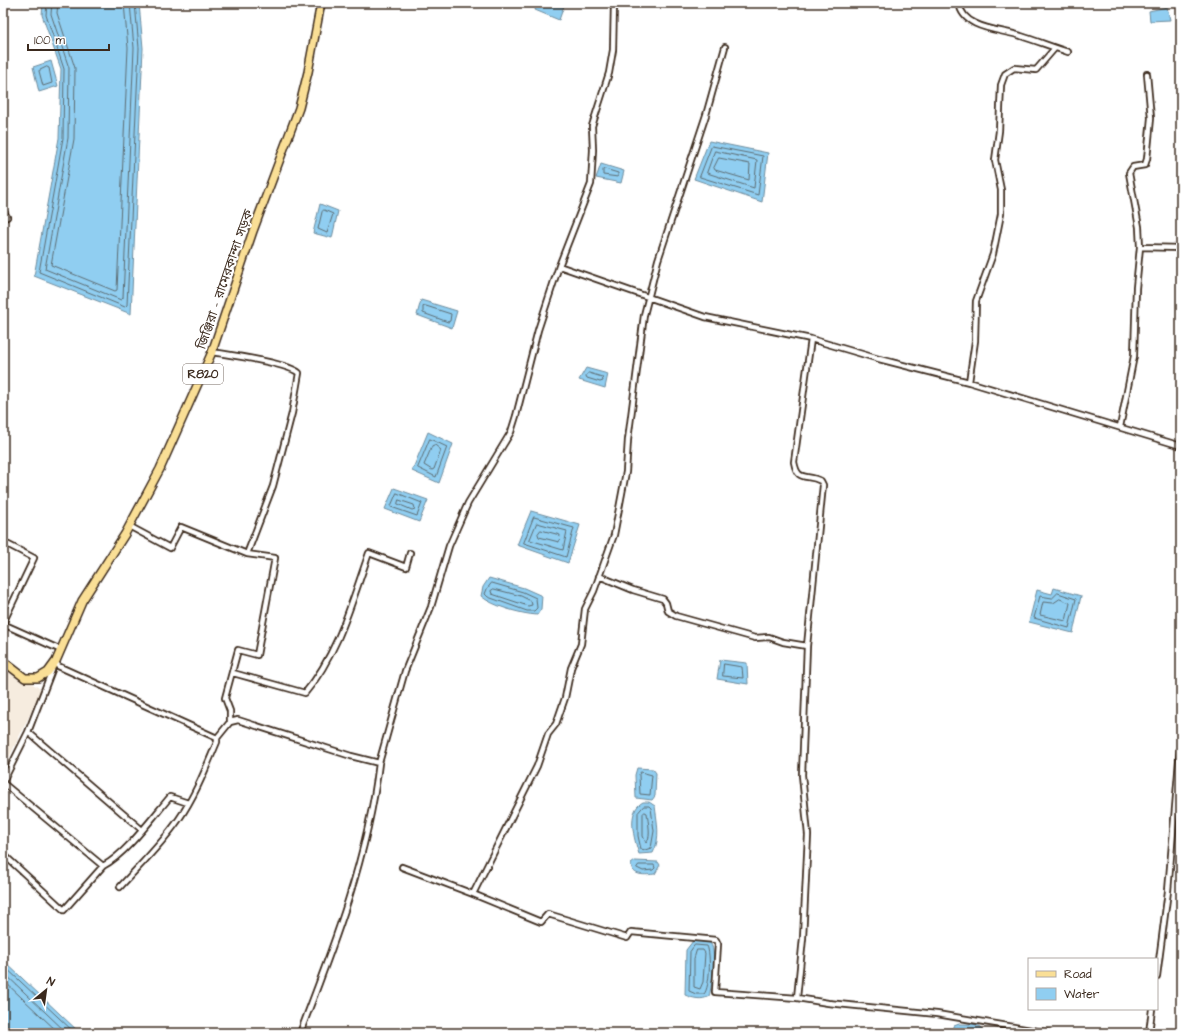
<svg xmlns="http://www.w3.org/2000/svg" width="1184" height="1036" font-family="'Architects Daughter','Noto Sans Bengali',sans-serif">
<rect width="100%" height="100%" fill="#fff"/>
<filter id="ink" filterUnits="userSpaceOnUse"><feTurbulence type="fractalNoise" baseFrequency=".025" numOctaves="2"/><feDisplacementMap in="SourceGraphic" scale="8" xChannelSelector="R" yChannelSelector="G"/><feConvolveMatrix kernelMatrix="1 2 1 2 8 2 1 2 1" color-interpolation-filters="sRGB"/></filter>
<g filter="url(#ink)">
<!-- built -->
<path fill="#f6ecdf" d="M3,664l39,26 -39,80z"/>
<!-- water -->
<path fill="#90cef1" stroke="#6e8c9d" d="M43,3h96l4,45 -12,266 -97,-38 25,-138 2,-69 -19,-54z
M537,3h28l-6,17 -24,-10z
M1167,7l3,13 -20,1 -1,-10z
M51,61l7,25 -19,6 -6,-25z
M709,141l59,12 -6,49 -68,-23z
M601,164l23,7 -3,12 -25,-5z
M320,204l18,7 -6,27 -19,-5z
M421,300l36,11 -5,17 -35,-13z
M586,368l22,6 -3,14 -26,-8z
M428,432l25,12 -14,39 -27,-12z
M394,488l34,12 -9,22 -34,-13z
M531,511l49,14 -12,38 -51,-18z
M489,578l35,10 18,8 -1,13 -4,6c-16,-1 -45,-9 -56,-19l2,-9z
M1054,588l27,8 -8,37 -44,-11 8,-32 15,4z
M720,660l27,3 1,21 -31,-5z
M637,768l16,1 3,4 -1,23 -3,4 -16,-2 -1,-23z
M643,802h6l6,4c2,16 6,32 -2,47l-14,1c-5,-15 -13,-43 4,-52z
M635,861l23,1 2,3 -5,9c-9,1 -23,3 -24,-10z
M693,941l16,1c9,6 3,44 0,54 -7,5 -17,2 -24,-1l1,-45z
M3,960l77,73h-77z
M959,1024c11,1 20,-3 25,9h-31l1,-7z"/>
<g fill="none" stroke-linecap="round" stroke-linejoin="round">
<!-- shore -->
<path stroke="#5d6c72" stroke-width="1" d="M47,3l-1,12 18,54 -1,69 -24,134 86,35 2,-2 12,-257 -4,-45
M52,3l-1,11 18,54 -1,70 -23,131 76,31 2,-2 11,-250 -4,-45
M58,3l-1,10 18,55 -1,71 -23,126 64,26 2,-1 11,-242 -4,-45
M47,67l2,1 3,15 -9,3 -4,-15z
M712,146l51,10 -5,39 -58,-18z
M715,151l42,9 -3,28 -47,-15z
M719,158l31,6 -1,16 -34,-10 -1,-2z
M605,169l13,4v4l-15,-2v-5z
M324,210l9,4 -6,19 -9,-4 4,-17z
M426,306l25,8 -1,7 -2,1 -25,-9v-6z
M589,373l13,4 1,4 -3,1 -13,-4 -1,-2z
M430,439l17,8 -11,30 -18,-9z
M435,445l6,5 -7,19 -2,1 -8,-5 8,-19z
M397,493l25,10 -5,13 -26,-9z
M399,500l15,5 1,4 -3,1 -14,-6z
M534,517l40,11 -8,29 -42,-14z
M537,523l30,8 -4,19 -33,-10z
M541,530l19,5 -1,7 -20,-5 -1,-3z
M492,583l31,9 13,6 1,10 -3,3h-7l-39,-14 -3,-3 2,-5z
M494,589l27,7 10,5 1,4 -4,1 -36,-12 -1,-3z
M1058,593l18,6 -7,29 -35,-10 6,-22 12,2z
M1060,599l10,4 -4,18 -26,-6 3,-13 10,1z
M724,664l18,3 1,11 -20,-2z
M641,772l11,3 -2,20 -10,-1 -1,-19z
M644,806h5l2,2 3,23 -3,17 -6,2 -4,-1 -3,-13v-23z
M645,812l2,1c1,9 5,24 -1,30l-3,-7v-22z
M639,865h15l1,3 -2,2 -10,1 -6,-3z
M695,945l12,1c4,8 3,41 -3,48h-8l-7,-3 1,-39z
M697,950h6l2,3 -2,29 -3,7 -6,-2v-28z
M3,965l72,68
M3,972l64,61
M3,980l56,53"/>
<defs>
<path id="street" d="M959,3c4,27 42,26 62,33 16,5 31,11 47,16
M3,210l4,7 -4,2
M1140,247l41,1
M559,266l146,51 106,22 68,20 90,23 212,64
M811,339l-17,123c4,21 12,11 27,19l2,4 -16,161 -5,129 6,60 -5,103 -6,60 31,5 109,11 112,19
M212,352c18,3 76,11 87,21l-7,40 -19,73 -26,68 28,4 -18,97 -19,-5 -13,48 5,13v11
M969,382l6,-41 1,-40 17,-47 8,-40v-24l-6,-30 4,-29 2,-46 4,-11 9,-6 22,2 19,-22
M1120,427l14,-71 2,-68 4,-41 -1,-20 -10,-54 4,-6 12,-2 2,-6 4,-41 -4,-44
M129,526l41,22 11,-21 66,27
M3,542l31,16 -31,65
M599,576l34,14 30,9 3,4 2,8 8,5 79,22 14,-1 14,5 24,4
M3,624l58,26
M55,663l1,-2 2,5 159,72 13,-16 8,-2 113,36 28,7 26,-92 26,-64 18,-61 19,-43 43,-71 5,-16 22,-86 21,-64 32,-82 2,-34 -1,-24 17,-53 4,-23 1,-47
M233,673l72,20c33,-39 47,-92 64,-140l37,14 4,-14
M1181,682v45
M28,732l114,98
M3,782l25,-50 24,-62
M3,783l100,83
M3,854l61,56 39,-44c23,-12 49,-48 67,-69l18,6
M402,867l71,27 68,28 7,-8 79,24 4,-6 85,8 2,4 -3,48 82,6
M120,887c20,-22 42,-43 59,-68 16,-23 27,-51 38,-77v-4
M473,894l64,-128 11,-32 8,-10 9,-26 6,-30 10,-24 4,-35 9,-18 20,-56 12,-63 2,-32 16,-125 14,-55 48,-145 19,-68
M1157,976l11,-85 13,-154
M300,1033c34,-88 68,-176 79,-270
M1149,1033l3,-24"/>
<path id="primary" d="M3,661l22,17h13l10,-6 8,-11 26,-60 43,-67 35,-65 52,-117 41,-121 46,-123 9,-36 13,-69"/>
</defs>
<!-- street casing -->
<use href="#street" stroke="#3b2a1e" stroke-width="8"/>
<!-- primary casing -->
<use href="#primary" stroke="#3b2a1e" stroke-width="10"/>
<!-- street -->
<use href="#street" stroke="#fff" stroke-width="4.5"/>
<!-- primary -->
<use href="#primary" stroke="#fadf96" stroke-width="7"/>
</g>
</g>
<g text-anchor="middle" stroke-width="4" stroke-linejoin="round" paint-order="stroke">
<!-- shield labels -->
<rect fill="#fff" stroke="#766a62" stroke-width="1" x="183" y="364" width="40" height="20" rx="3"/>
<g font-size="12" font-weight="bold" fill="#3b2a1e">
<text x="203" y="378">R820</text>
</g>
<!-- street labels -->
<g font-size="13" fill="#3b2a1e" stroke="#fff">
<text transform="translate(224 279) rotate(-71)" y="5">জিঞ্জিরা - রামেরকান্দা সড়ক</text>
</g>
</g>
<!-- margin -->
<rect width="1184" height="1036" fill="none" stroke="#fff" stroke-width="16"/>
<rect x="8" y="8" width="1168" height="1020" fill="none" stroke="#3b2a1e" stroke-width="1.5" filter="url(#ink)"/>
<!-- legend -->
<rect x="1028" y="958" width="130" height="52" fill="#ffffff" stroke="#b1aaa5"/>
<rect x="1036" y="971" width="20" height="6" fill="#fadf96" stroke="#b1aaa5"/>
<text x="1064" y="978" font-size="12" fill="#3b2a1e">Road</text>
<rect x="1036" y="988" width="20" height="12" fill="#90cef1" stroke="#b1aaa5"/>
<text x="1064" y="998" font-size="12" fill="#3b2a1e">Water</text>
<!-- north arrow -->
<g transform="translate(46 990) rotate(29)" stroke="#ffffff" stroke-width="3" paint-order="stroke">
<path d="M0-3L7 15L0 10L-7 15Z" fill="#3b2a1e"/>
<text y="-6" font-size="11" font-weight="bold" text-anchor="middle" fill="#3b2a1e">N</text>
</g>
<!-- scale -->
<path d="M28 44v6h81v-6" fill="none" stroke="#3b2a1e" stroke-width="2"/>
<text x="34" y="44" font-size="12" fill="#3b2a1e" stroke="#ffffff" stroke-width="3" paint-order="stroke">100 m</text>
</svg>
